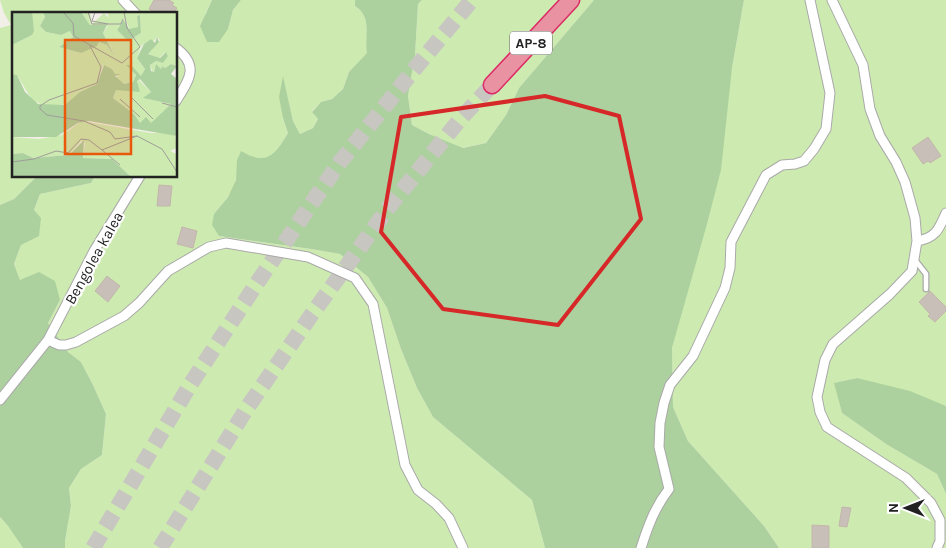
<svg xmlns="http://www.w3.org/2000/svg" width="946" height="548" font-family="Karla,sans-serif">
<rect width="100%" height="100%" fill="#f2efe9"/>
<!-- grass -->
<path fill="#cdebb0" d="M0,0h212l-7,14 23,15 5,-19 8,-10h114v6c18,12 9,29 13,47l-19,19 -6,17 -11,10 -11,3 -9,9 6,8 -5,9 -13,6 -7,-13 -10,-43v40l5,15c-7,11 -16,29 -33,26 -4,-1 -10,-5 -14,-7 -5,9 -3,17 -5,27 -3,14 -14,25 -22,35l5,22 92,13 29,5 28,23 19,31 14,41 16,39 16,29 99,83 13,48h-480v-7l6,-35 -2,-18 12,-19 21,-14 4,-41 -13,-29 -12,-23 -13,-10 -20,-29 12,-23 -40,-20 -6,-16 26,-70 51,-11 4,-7h81v-162h-162v162h23l-23,23 -14,6v-177l11,-3 -7,-12z
M422,0h172l-75,88 -13,27 -20,28 -24,5 -33,-14 -17,-9 -4,-29 7,-41 3,-51z
M744,0h202v406l-89,-28 -22,5 7,30 44,31 51,30 9,20v54h-167l-15,-22 -76,-85 -15,-34 -1,-59 9,-36 51,-244z
M0,517l8,9 15,22h-23z"/>
<!-- forest -->
<path fill="#add19e" d="M212,0h29l-8,10 -5,19 -9,13h-12l-7,-16z
M355,0h67l-4,4 -3,51 -7,41 4,29 17,9 34,14 23,-5 20,-28 13,-27 75,-88h150l-12,68 -11,102 -14,54 -35,124 1,59 15,34 76,85 15,22h-234l-13,-48 -99,-83 -16,-29 -16,-39 -14,-41 -19,-31 -28,-23 -29,-5 -92,-13 -7,-11 2,-11 14,-17 8,-17 1,-20 4,-9c26,15 33,5 47,-18l-5,-15 -4,-21 4,-21 10,45 7,13 13,-6 5,-9 -6,-7 9,-10 11,-3 11,-10 6,-17 18,-19c-3,-18 6,-35 -12,-47z
M37,176h58l-4,7 -51,11 -6,16 7,8 -2,18 -18,9 -7,19 6,16 19,-8 16,9 5,19 -12,23 20,29 13,10 12,23 13,29 -4,41 -21,14 -12,19 2,18 -6,35v7h-42l-15,-22 -8,-9v-312l14,-6z
M857,378l53,13 36,15v88l-9,-20 -51,-30 -44,-31 -8,-30z"/>
<!-- building -->
<path fill="#c7bfb8" stroke="#c4b6ab" d="M154,0h15l5,3 -2,2 5,3 -4,6h-16l-8,-5z
M928,137l13,19 -11,7 -2,-2 -5,3 -11,-16z
M159,185l13,1 -2,20h-13z
M182,227l15,4 -4,17 -16,-4z
M107,276l13,10 -12,16 -13,-11z
M930,291l16,16v4l-11,11 -7,-6 2,-2 -11,-12z
M842,507l9,1 -4,19 -8,-1z
M812,525l17,1v22h-17z"/>
<g fill="none" stroke-linecap="round" stroke-linejoin="round">
<!-- motorway-tunnel -->
<path stroke="#c8c6c1" stroke-width="16" stroke-dasharray="16 8" stroke-linecap="butt" d="M93,548l97,-163 69,-105 81,-118 77,-96 55,-66
M160,548l87,-140 65,-94 80,-111 70,-86 30,-32"/>
<defs>
<path id="service" d="M915,260l11,14v15"/>
<path id="minor" d="M123,0l13,14
M832,0l31,65 7,44 10,27 16,26 9,20 10,36 2,23 -5,30 -22,23 -57,50 -8,16 -8,37 3,15 7,15 79,51 25,25 9,17v21l-3,7
M176,48c24,18 13,32 0,53
M917,241c19,-3 22,-12 29,-28
M48,340l11,5h7l10,-3 48,-26 15,-13 29,-32 41,-24 17,-4 82,14 47,21 18,26 32,161 13,25 18,14 13,14 14,30
M0,400l48,-60 46,-89 46,-75
M641,548c7,-22 14,-41 28,-59l-10,-42 1,-24 4,-20 6,-18 23,-29 32,-68 5,-20 1,-26 35,-67 16,-10 13,-1 9,-3 10,-12 12,-20 4,-36 -20,-93"/>
<path id="motorway" d="M492,85l79,-85"/>
</defs>
<!-- service casing -->
<use href="#service" stroke="#a9a9a9" stroke-width="7"/>
<!-- minor casing -->
<use href="#minor" stroke="#a9a9a9" stroke-width="11"/>
<!-- motorway casing -->
<use href="#motorway" stroke="#dc2a67" stroke-width="19"/>
<!-- service -->
<use href="#service" stroke="#fff" stroke-width="4.5"/>
<!-- minor -->
<use href="#minor" stroke="#fff" stroke-width="9"/>
<!-- motorway -->
<use href="#motorway" stroke="#e892a2" stroke-width="16"/>
</g>
<!-- marked area -->
<path fill="none" stroke="#d62828" stroke-width="4" stroke-linejoin="round" d="M545,96l74,20 22,103 -83,106 -115,-16 -62,-77 20,-115z"/>
<g text-anchor="middle" stroke-width="4.5" stroke-linejoin="round" paint-order="stroke">
<!-- shield labels -->
<rect fill="#fff" stroke="#646464" stroke-width="1" x="510" y="31.5" width="42" height="23" rx="4"/>
<g font-size="14" font-weight="bold" fill="#222">
<text x="531" y="48">AP-8</text>
</g>
<!-- street labels -->
<g font-size="15" fill="#222" stroke="#fff">
<text transform="translate(94 258) rotate(-61)" y="5">Bengolea kalea</text>
</g>
</g>
<!-- overview -->
<g transform="translate(12 12)">
<rect width="165" height="165" fill="#f2efe9"/>
<path d="M20,0h11l2,5 -5,9 6,6 15,3 9,-4 3,6 -14,10 22,6 11,-7h5l2,-4 8,3 7,9 -11,-21 5,-7 -18,-1 -9,-13h9l2,12 12,-11 5,5 -2,-6h69l1,54 -6,-2 -6,4 -3,-2 -1,3 -5,-4 -3,8 -3,-8 6,-4 7,2 5,-8 -3,-3 -6,6 -11,-4 12,-14 -3,-3 -5,6 -1,-4 -10,7 -4,12 8,11 -4,7 -15,-11 10,10 -3,7 -9,2 -9,-6 5,-4 -5,1 -3,-6 -9,-4 -6,19 -17,8 -10,12 -25,2 -13,-6 -15,-25 -5,-1v-29l20,-10zM128,3l1,18 -13,8 -11,-11 8,-11 5,11 8,-3 -1,-11zM126,67l13,13 -7,6 27,6 -20,20 -11,-1 -6,-9 -21,-16 3,-9 14,1 7,-5zM70,109l69,12h24l2,15 -7,3 7,3v23h-46l-19,-18 -29,-1 2,-15 -4,-2 -12,14 -36,3 -10,-5 -11,1v-17l27,2 23,-4z" fill="#cdebb0" fill-rule="evenodd"/>
<path d="M0,0h20l2,19 -2,4 -20,10zM31,0h38l9,13h17l-4,8 11,22 -7,-10 -8,-3 -2,4 -16,7 -22,-6 14,-10 -3,-6 -9,4 -15,-3 -6,-6 5,-9zM128,3l1,18 -13,8 -11,-11 7,-10 5,9 9,-2 -1,-11zM145,25l2,5 -11,12 12,4 6,-6 2,4 -5,7 -7,-2 -6,4 1,6 3,1 2,-8 5,5 1,-3 3,2 6,-4 6,2 -6,8 6,5v57l-88,-15 -11,2 -22,14h-44v-63l5,1 8,17 13,12 27,1 15,-13 17,-8 7,-19 8,4 3,5h6l-6,2 9,8 9,-2 3,-7 -10,-10h5l10,11 4,-7 -8,-11 7,-14 7,-5 4,4zM128,67l11,13 -8,6 28,6 -20,19 -5,-6 -6,6 -6,-9 -21,-16 3,-8 24,2 -3,-11zM72,128l-1,18 29,1 19,18h-119v-23l11,-1 10,5 36,-3z" fill="#add19e" fill-rule="evenodd"/>
<path fill="none" stroke="#9f9d99" stroke-width="1" d="M51,0l10,11 1,13 48,27 18,-16 -13,-19 -3,-16M76,0l4,12h29l2,-5M83,0l-3,9 16,3M120,86l21,21M108,87l20,18M150,91l15,4M125,124l25,13 15,23M90,138l18,15M0,150l22,-3 22,-8 12,2 13,-14 8,1 13,10 35,-14 -22,3 -5,-7 -26,-11 -37,-6 -7,-6v-3l9,-6 48,-17 4,-16 -11,-21"/>
<path fill="#e8590c" fill-opacity="0.15" stroke="#e8590c" stroke-width="2.5" d="M53,28h66v114h-66z"/>
<rect width="165" height="165" fill="none" stroke="#222" stroke-width="2.5"/>
</g>
<!-- north arrow -->
<g transform="translate(906 508) rotate(270)" stroke="#ffffff" stroke-width="4" paint-order="stroke">
<path d="M0-4L9 19L0 12L-9 19Z" fill="#222222"/>
<text y="-8" font-size="14" font-weight="bold" text-anchor="middle" fill="#222222">N</text>
</g>
</svg>
